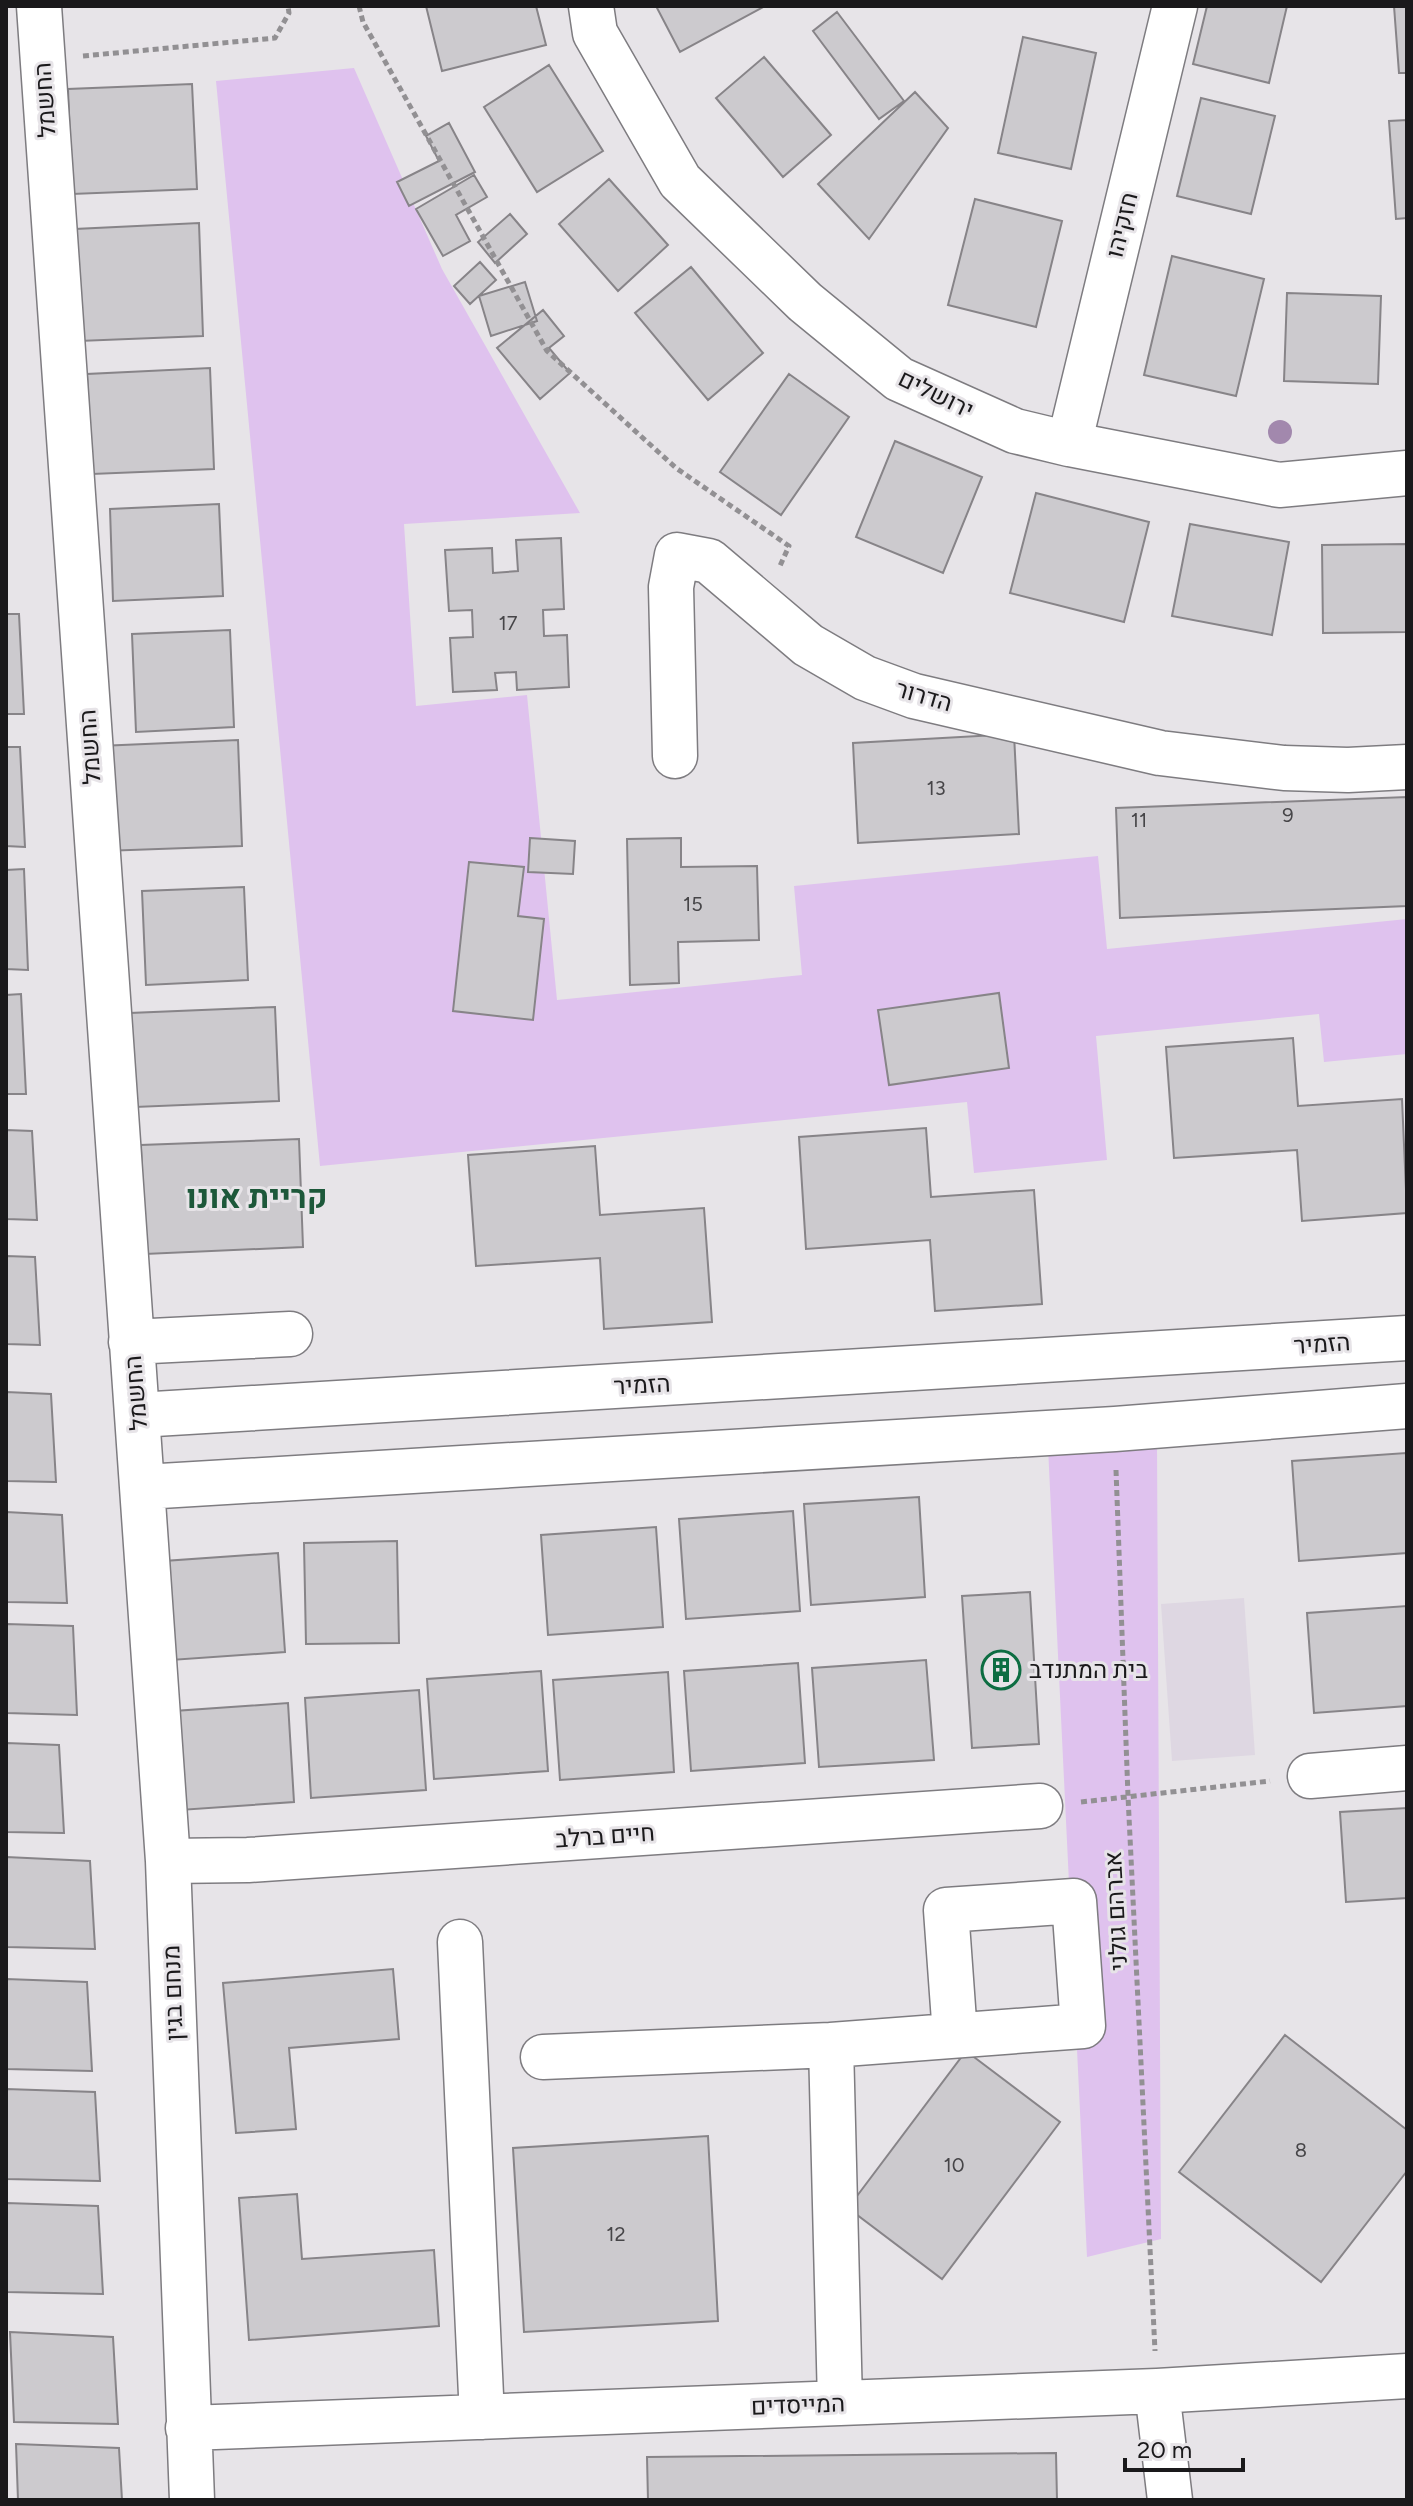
<svg xmlns="http://www.w3.org/2000/svg" width="1413" height="2506" font-family="Figtree,Heebo,sans-serif">
<rect width="100%" height="100%" fill="#e7e4e8"/>
<!-- built -->
<path fill="#ded7e2" d="M1244,1598l11,157 -83,6 -11,-157z"/>
<!-- green -->
<path fill="#dfc2ee" d="M354,68l88,201 138,244 -176,11 12,182 111,-11 30,305 245,-25 -8,-89 304,-30 9,93 300,-30v135l-83,8 -5,-48 -223,22 11,124 -133,13 -7,-71 -647,64 -104,-1085z
M1157,1442l4,797 -74,18 -39,-810z"/>
<!-- building -->
<path fill="#cccace" stroke="#878488" stroke-width="2" d="M426,6h110l10,39 -104,26z
M656,6h109l-85,46z
M1207,6h80l-18,77 -76,-19z
M1394,6h13v67h-8z
M837,12l67,89 -25,18 -66,-88z
M1023,37l73,16 -25,116 -73,-16z
M764,57l67,78 -48,42 -67,-79z
M549,65l54,86 -66,41 -53,-85z
M192,84l5,105 -125,5 -4,-105z
M915,92l33,36 -79,111 -51,-55z
M1201,98l74,18 -24,98 -74,-18z
M1407,120v98l-11,1 -7,-98z
M449,123l26,49 -66,34 -12,-24 42,-21 -13,-25z
M474,175l13,22 -31,18 14,26 -27,15 -27,-47z
M609,179l59,66 -50,46 -59,-67z
M975,199l87,22 -26,106 -88,-22z
M510,214l17,20 -32,29 -17,-21z
M199,223l4,113 -124,5 -4,-112z
M1172,256l92,23 -28,117 -92,-21z
M480,262l16,18 -26,24 -16,-18z
M691,267l72,86 -55,47 -73,-87z
M525,282l12,39 -46,15 -12,-40z
M1287,293l94,3 -3,88 -94,-3z
M543,310l21,26 -15,12 21,25 -30,26 -43,-51z
M210,368l4,101 -122,5 -5,-100z
M789,374l60,43 -68,98 -61,-43z
M895,441l87,36 -39,96 -87,-36z
M1036,493l113,29 -25,100 -114,-29z
M219,504l4,92 -110,5 -3,-92z
M1190,524l99,18 -17,93 -100,-19z
M561,538l3,71 -21,1 1,26 23,-1 2,52 -52,3 -1,-18 -21,1 2,17 -44,2 -3,-54 23,-1 -1,-27 -23,1 -4,-61 47,-2 1,25 25,-2 -2,-31z
M1407,544v88l-84,1 -1,-88z
M6,614h13l5,100h-18z
M230,630l4,97 -98,5 -4,-98z
M1014,734l5,100 -161,9 -5,-100z
M238,740l4,106 -139,5 -4,-105z
M6,747h14l5,100 -19,-1z
M1407,797v109l-287,12 -4,-110z
M530,838l45,3 -2,33 -45,-2z
M681,838v29l76,-1 2,74 -81,2 1,41 -49,2 -3,-146z
M469,862l55,5 -6,49 26,3 -11,101 -80,-9z
M24,869l4,101 -22,-1v-99z
M244,887l4,93 -102,5 -4,-94z
M999,993l10,75 -120,17 -11,-75z
M21,994l5,100h-20v-99z
M275,1007l4,94 -144,6 -5,-94z
M1293,1038l5,68 104,-7 5,114 -105,8 -5,-71 -123,8 -8,-111z
M926,1128l5,69 103,-7 8,114 -107,7 -5,-71 -124,9 -7,-112z
M6,1130l26,1 5,89 -31,-1z
M299,1139l4,108 -158,7 -4,-109z
M595,1146l5,69 104,-7 8,114 -108,7 -4,-71 -124,8 -8,-111z
M6,1256l29,1 5,88 -34,-1z
M6,1392l45,2 5,88 -50,-1z
M1406,1453l1,100 -108,8 -7,-100z
M919,1497l6,100 -114,8 -7,-101z
M793,1511l7,100 -114,8 -7,-100z
M6,1512l56,3 5,88 -61,-1z
M656,1527l7,100 -115,8 -7,-100z
M397,1541l2,102 -93,1 -2,-101z
M278,1553l7,99 -114,8 -7,-99z
M1030,1592l9,152 -67,4 -10,-152z
M1407,1606v100l-93,7 -7,-100z
M6,1624l67,2 4,89 -71,-2z
M926,1660l8,100 -115,7 -7,-99z
M798,1663l7,100 -114,8 -7,-100z
M541,1671l7,100 -114,8 -7,-100z
M668,1672l6,100 -114,8 -7,-100z
M419,1690l7,100 -115,8 -6,-100z
M288,1703l6,99 -114,8 -6,-99z
M6,1743l53,2 5,88 -58,-1z
M1407,1808v90l-61,4 -6,-90z
M6,1857l84,4 5,88 -89,-2z
M393,1969l6,70 -110,9 7,81 -60,4 -13,-150z
M6,1979l81,3 5,89 -86,-2z
M1285,2035l122,95v41l-86,111 -142,-110z
M966,2051l94,71 -118,157 -94,-71z
M6,2089l89,3 5,89 -94,-2z
M708,2136l10,185 -194,11 -11,-184z
M297,2194l5,65 132,-9 5,76 -190,14 -10,-142z
M6,2203l92,3 5,88 -97,-2z
M10,2332l103,5 5,87 -104,-2z
M16,2444l103,4 3,52h-104z
M1056,2453l1,47h-409l-1,-43z"/>
<g fill="none" stroke-linecap="round" stroke-linejoin="round">
<defs>
<path id="minor" d="M39,6l129,1855 24,639
M591,6l4,27 85,148 125,121 94,77 116,52 54,13 210,41 128,-12
M1069,444l106,-438
M675,756l-4,-169 6,-32 32,6 99,84 57,33 49,18 246,57 124,15 64,2 59,-3
M131,1342l159,-8
M138,1415l1269,-77
M144,1487l971,-58 292,-23
M1310,1776l97,-8
M168,1861l80,-1 792,-54
M460,1942l22,475
M831,2045l252,-19 -9,-125 -128,9 9,125
M543,2057l288,-12 9,358
M1157,2391l13,109
M188,2428l969,-37 250,-15"/>
</defs>
<!-- minor casing -->
<use href="#minor" stroke="#7e7c80" stroke-width="47"/>
<!-- path -->
<path stroke="#929093" stroke-width="5" stroke-dasharray="6 4" stroke-linecap="butt" d="M359,6l4,16 184,329 129,117 113,78 -10,22
M83,56l192,-18 14,-25 -1,-7
M1116,1470l12,326 27,555
M1081,1802l189,-21"/>
<!-- minor -->
<use href="#minor" stroke="#fff" stroke-width="44"/>
</g>
<!-- trees -->
<circle fill="#a288ad" cx="1280" cy="432" r="12"/>
<!-- icons -->
<defs>
<symbol id="building-ring" viewBox="-11 -11 22 22"><circle r="9.5" fill="#e7e4e8" stroke="#0d6d42" stroke-width="1.5"/><path d="M-4-6H4V6H1V3H-1V6H-4ZM-2.5-4.3h1.7v1.8h-1.7ZM.8-4.3h1.7v1.8H.8ZM-2.5-1h1.7V.8h-1.7ZM.8-1h1.7V.8H.8Z" fill="#0d6d42"/></symbol>
</defs>
<g fill-rule="evenodd">
<use href="#building-ring" x="979" y="1648" width="44" height="44"/>
</g>
<g text-anchor="middle" stroke-width="6" stroke-linejoin="round" paint-order="stroke">
<!-- number labels -->
<g font-size="20" fill="#464548">
<text x="508" y="630">17</text>
<text x="936" y="795">13</text>
<text x="1288" y="822">9</text>
<text x="1139" y="827">11</text>
<text x="693" y="911">15</text>
<text x="1301" y="2157">8</text>
<text x="954" y="2172">10</text>
<text x="616" y="2241">12</text>
</g>
<!-- street labels -->
<g font-size="24" fill="#1a191b" stroke="#e7e4e8">
<text transform="translate(45 100) rotate(-94)" y="8">החשמל</text>
<text transform="translate(1122 225) rotate(-76)" y="8">חזקיהו</text>
<text transform="translate(936 394) rotate(26)" y="8">ירושלים</text>
<text transform="translate(924 696) rotate(16)" y="8">הדרור</text>
<text transform="translate(90 747) rotate(-94)" y="8">החשמל</text>
<text transform="translate(1322 1344) rotate(-4)" y="8">הזמיר</text>
<text transform="translate(642 1385) rotate(-3)" y="8">הזמיר</text>
<text transform="translate(136 1393) rotate(-95)" y="8">החשמל</text>
<text transform="translate(605 1836) rotate(-4)" y="8">חיים ברלב</text>
<text transform="translate(1116 1911) rotate(-93)" y="8">אברהם גולני</text>
<text transform="translate(173 1993) rotate(-92)" y="8">מנחם בגין</text>
<text transform="translate(798 2405) rotate(-2)" y="8">המייסדים</text>
</g>
<!-- poi labels -->
<g font-size="24" fill="#1a191b" stroke="#e7e4e8" text-anchor="start">
<text x="1029" y="1678">בית המתנדב</text>
</g>
<!-- district labels -->
<g font-size="32" font-weight="bold" fill="#1d583a" stroke="#e7e4e8">
<text x="257" y="1208">קריית אונו</text>
</g>
</g>
<!-- border -->
<rect width="1413" height="2506" fill="none" stroke="#1a191b" stroke-width="16"/>
<!-- scale -->
<path d="M1125 2458v12h118v-12" fill="none" stroke="#1a191b" stroke-width="4"/>
<text x="1137" y="2458" font-size="24" fill="#1a191b" stroke="#e7e4e8" stroke-width="6" paint-order="stroke">20 m</text>
</svg>
